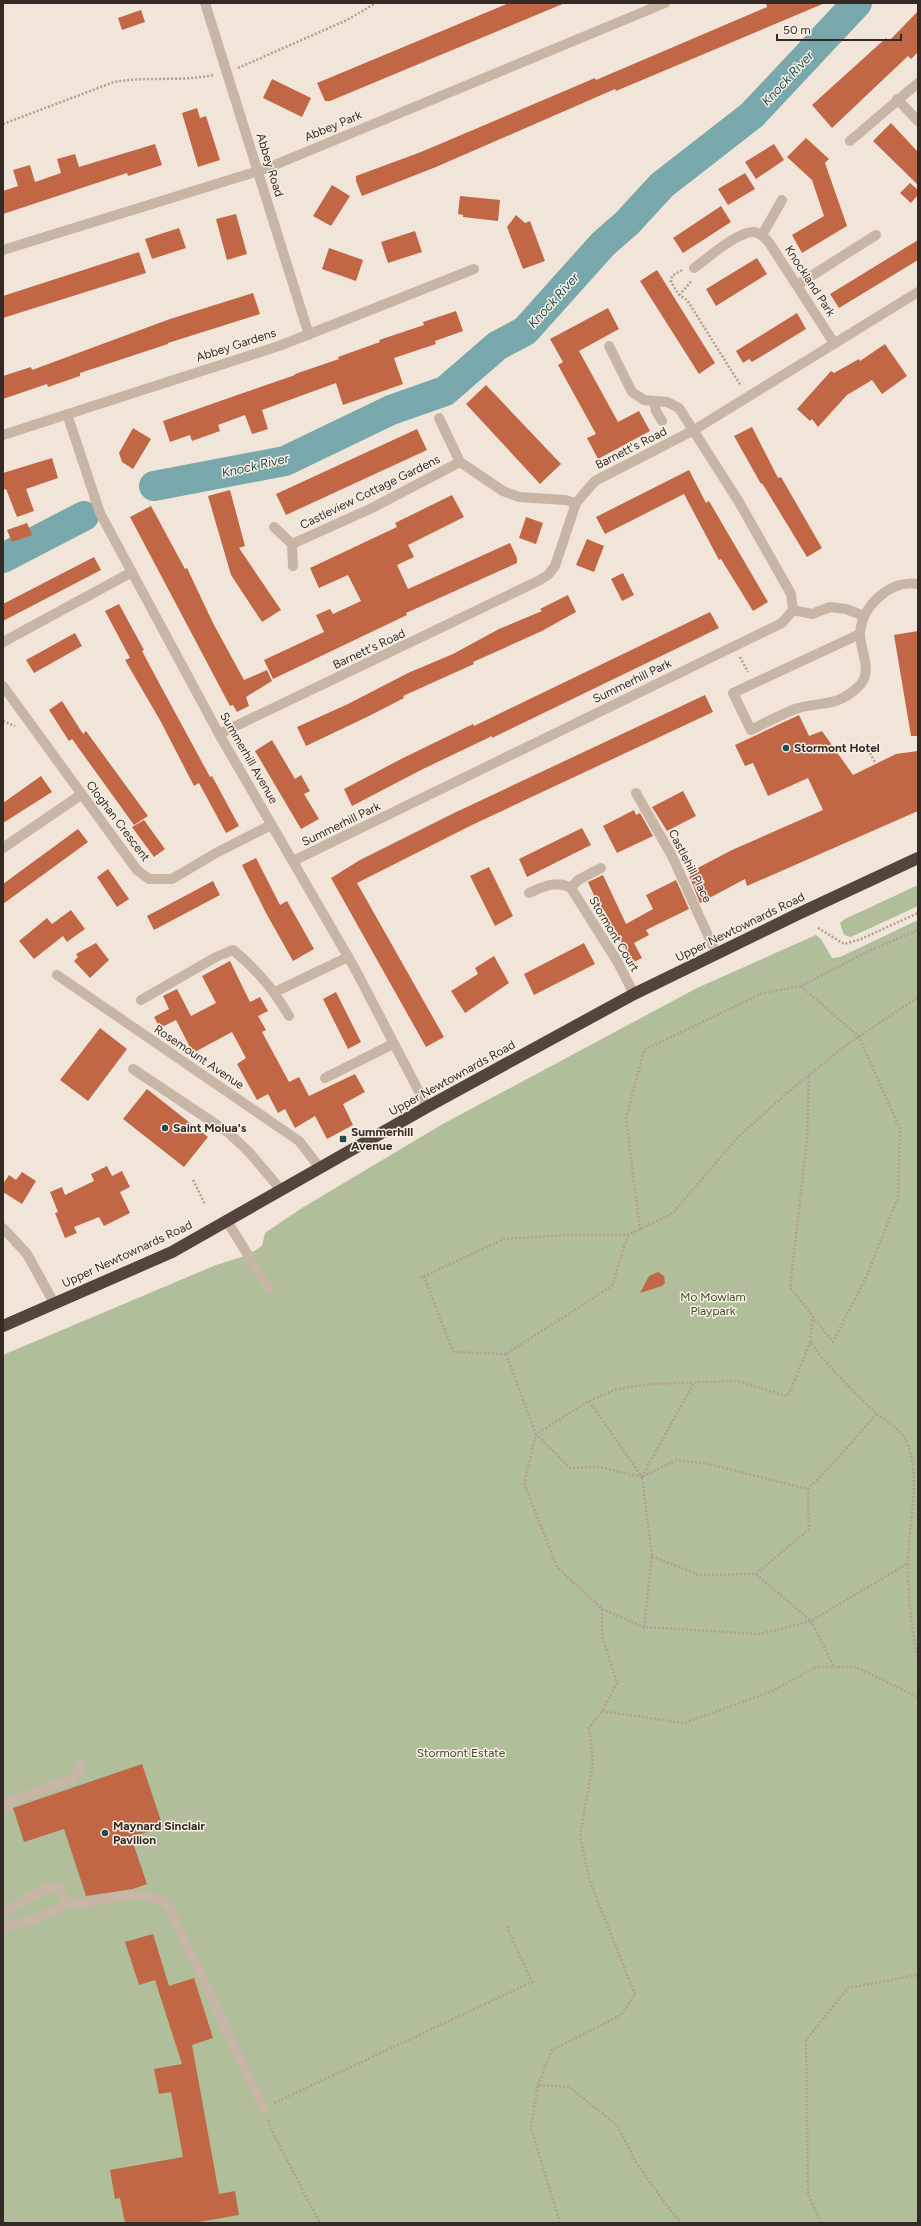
<svg xmlns="http://www.w3.org/2000/svg" width="921" height="2226" font-family="Figtree,sans-serif">
<rect width="100%" height="100%" fill="#f0e5d8"/>
<!-- green -->
<path fill="#b0be99" d="M918,885v21l-67,31 -7,-2 -4,-12 5,-4z
M918,920v1303h-915v-868l213,-90 32,-10 14,-9 3,-13 37,-25 139,-83 256,-137 119,-53 5,4 11,19 8,-1z"/>
<g fill="none" stroke-linecap="round" stroke-linejoin="round">
<!-- river -->
<path stroke="#78a8ab" stroke-width="30" d="M154,486l131,-25 106,-51 54,-19 52,-45 28,-15 78,-87 24,-21 35,-38 90,-70 105,-112
M3,558l81,-42"/>
</g>
<!-- building -->
<path fill="#c16745" d="M509,3h56l-235,98h-5l-8,-18z
M766,3h59l-209,88 -1,-2 -179,78 -74,29 -6,-15v-5l65,-24 174,-74 1,2 171,-73z
M141,10l4,12 -23,8 -4,-12z
M918,11v41l-7,7 -3,-3 -76,72 -20,-23 74,-67 3,3z
M272,79l39,19 -9,19 -39,-19z
M197,108l3,10 6,-2 14,44 -22,7 -16,-54z
M891,123l27,29v33l-45,-44z
M806,138l23,21 -4,4 22,63 -45,27 -10,-18 32,-19 -12,-36 -25,-23z
M155,144l7,21 -34,11 -1,-3 -124,41v-23l15,-5 -5,-16 17,-5 5,17 26,-9 -4,-14 18,-5 4,13z
M774,144l10,16 -28,19 -11,-17z
M745,173l10,16 -27,16 -10,-16z
M910,183l8,7v5l-7,8 -11,-10z
M332,185l18,11 -19,30 -18,-10z
M460,196l40,4 -2,21 -35,-4v-2l-5,-1z
M721,206l10,16 -48,31 -10,-15z
M236,214l11,40 -20,6 -11,-41z
M516,215l9,8 5,-2 15,40 -22,8 -16,-42z
M179,228l7,20 -34,11 -7,-20z
M415,231l7,21 -34,11 -7,-21z
M918,240v20l-79,48 -9,-14z
M329,248l34,12 -7,21 -34,-12z
M139,252l7,21 -143,45v-22z
M757,258l10,16 -51,32 -10,-17z
M657,270l58,93 -16,11 -59,-93z
M253,293l7,21 -92,29v1l-88,29v3l-32,11 -1,-3 -44,15v-23l28,-9 1,3 138,-51z
M608,308l11,21 -40,22 39,71 21,-11 11,20 -52,28 -11,-21 9,-4 -38,-69 5,-3 -13,-23z
M456,311l7,20 -28,10 1,3 -42,14 9,26 -60,21 -7,-22 -74,27 6,19 -16,5 -7,-19 -27,10 2,6 -28,10 -2,-6 -20,7 -7,-21 132,-46v-1l44,-15 -1,-2 42,-15 -1,-2 45,-15 -1,-3z
M797,313l9,16 -54,33 -3,-3 -6,4 -7,-12z
M885,344l22,32 -25,18 -10,-14 -25,15 -29,32 -6,-8 -2,2 -13,-12 34,-38 3,2 25,-14 1,2z
M486,385l75,79 -21,20 -74,-80z
M752,427l26,51 3,-1 41,71 -15,9 -45,-74 -1,1 -27,-48z
M133,428l18,11 -18,30 -11,-7 -3,-9z
M417,429l10,21 -141,65 -10,-21z
M52,458l6,20 -32,11 8,22 -17,6 -11,-28 -3,1v-17z
M689,470l17,33 3,-2 59,101 -15,9 -32,-52 -2,1 -35,-66 -79,40 -9,-17z
M230,490l15,56 -6,2 42,62 -19,12 -31,-47 -23,-79z
M452,495l12,22 -56,28 6,12 -17,8 11,24 102,-46 7,15v5l-111,50 1,2 -134,64 -9,-19 60,-28 -8,-17 14,-6 3,5 28,-13 -13,-26 -29,13 -9,-20 87,-41 -2,-4z
M151,506l34,63 2,-1 26,55 31,57 23,-10 5,11 -26,16 3,9 -12,6 -4,-7 -3,1 -100,-189z
M526,517l17,6 -7,21 -17,-6z
M27,523l5,12 -20,7 -5,-12z
M587,539l17,7 -10,26 -18,-7z
M94,557l7,13 -98,51v-17z
M623,573l11,22 -12,6 -11,-22z
M568,595l8,17 -34,19 -69,31 1,2 -71,32 1,2 -35,18 -63,30 -9,-19 51,-23 60,-31 45,-19 46,-25 43,-18 -2,-2z
M119,604l25,46 -2,1 16,30 52,96 2,-1 27,50 -13,7 -27,-50 -5,3 -33,-64 -36,-62 5,-2 -25,-47z
M710,612l9,16 -227,110v-2l-71,34 -69,36 -8,-17 59,-31 70,-34 1,2z
M918,631v105h-7l-17,-101z
M75,633l7,13 -48,27 -8,-13z
M705,695l8,17 -241,113 -115,58 87,154 -18,10 -95,-169 29,-18 94,-47z
M62,701l21,33 3,-3 62,85 -14,9 -62,-86 -3,2 -20,-31z
M799,715l10,21 13,-5 31,44 43,-21 22,-3v60l-171,75 -2,-7 -45,24 -12,-30 44,-23 91,-40 -15,-32 -40,18 -15,-33 -8,3 -10,-21z
M272,740l23,39 6,-4 9,16 -6,3 15,25 -18,10 -46,-78z
M41,776l11,16 -49,31v-20z
M683,791l13,25 -29,15 -15,-24z
M634,810l2,5 4,-2 13,23 -36,17 -14,-27z
M144,820l21,29 -11,8 -22,-30z
M582,828l9,17 -64,32 -8,-18z
M78,829l10,13 -85,62v-20z
M256,858l24,47 7,-4 27,48 -21,12 -27,-48 -24,-48z
M489,867l24,49 -18,10 -25,-50z
M108,869l21,30 -12,8 -20,-30z
M603,875l23,49 27,-15 -7,-14 30,-15 13,29 -43,21 3,5 -15,8 8,15 -10,5 -28,-53 -3,1 -13,-29z
M213,881l7,14 -66,35 -7,-14z
M71,910l14,19 -18,13 -4,-6 -29,23 -15,-18 28,-23 5,6z
M96,943l13,17 -19,18 -16,-17 4,-4 -2,-3z
M584,943l11,21 -61,31 -10,-21z
M494,956l15,27 -44,30 -14,-22 27,-17 -3,-6z
M230,961l20,41 10,-5 8,14 -10,5 8,14 -4,2 27,50 10,-5 10,19 46,-22 10,18 -22,12 10,21 -26,14 -12,-23 -20,12 -10,-19 -7,4 -10,-19 -11,6 -20,-36 9,-6 -14,-26 -39,21 -17,-33 -16,8 -6,-11 15,-8 -6,-13 14,-7 14,27 25,-13 -14,-27z
M336,992l25,50 -13,7 -25,-50z
M100,1028l27,21 -39,52 -28,-21z
M147,1089l61,48 -24,30 -61,-48z
M107,1166l5,10 10,-5 8,16 -10,5 10,21 -26,13 -5,-9 -25,10 3,6 -12,5 -10,-25 3,-1 -8,-20 12,-5 3,8 29,-14 -3,-7z
M22,1172l14,9 -14,23 -19,-12v-8l6,-9 7,5z
M658,1272l6,4 1,7 -3,3 -22,7 9,-17z
M142,1764l21,63 -32,10 16,47 -14,5 -47,7 -22,-67 -40,13 -11,-34z
M153,1934l16,52 25,-8 19,60 -21,7 27,149 16,-3 4,24 -46,8h-68l-5,-25 -5,1 -5,-29 73,-13 -12,-65 -12,2 -5,-25 28,-5 -27,-84 -16,5 -14,-43z"/>
<g fill="none" stroke-linecap="round" stroke-linejoin="round">
<!-- path -->
<path stroke="#b29f8f" stroke-width="2.5" stroke-dasharray="2 2" stroke-linecap="butt" d="M238,68l109,-48 29,-17
M3,124l111,-42c33,-6 66,0 100,-7
M682,270l-10,6 -1,6 8,13 8,5 54,86
M679,295l11,-12 1,-3
M740,657l8,15
M3,721l12,5
M870,753l6,11
M818,928l26,16 17,-5 57,-26
M801,986l58,51 41,92 -2,68 -30,76 -35,69 -43,-55 17,-146 2,-66
M193,1180l12,24
M640,1230l-14,-112 18,-68 119,-57 38,-7 70,-36 47,-20
M424,1276l29,76 53,2 106,-68 16,-51
M420,1278l84,-39 59,-4h65l45,-22 64,-75 50,-45 55,-45 76,-51
M813,1316c0,7 -4,18 -2,25 5,15 52,59 65,72 12,10 27,17 32,32 13,38 0,78 0,117 0,32 3,65 10,97
M506,1354l30,80 -12,49 33,84 45,42v27l15,47 -15,28 82,12 86,-31 47,-25h39l62,30
M589,1401l53,76
M642,1477l-43,-10 -29,1 -34,-34 53,-33 28,-12 35,-5 85,-3 50,15 4,-7 20,-49
M642,1477l51,-93
M652,1556l47,19 57,-1 55,47 23,46
M756,1574l53,-45 -1,-40
M602,1609l42,18 116,7 51,-13 97,-58
M644,1627l8,-71 -10,-79 34,-17 28,3 104,26 30,-31 39,-45
M538,2085l14,-35 69,-35 14,-20 -46,-116 -9,-43 13,-74 -4,-34 13,-17
M274,2103l258,-121 -26,-57
M268,2120l6,15 46,88
M560,2223l-29,-95 7,-43 31,2 48,38 20,39 33,46 12,13
M821,2223l-13,-29 -2,-154 42,-52 70,-13"/>
<!-- lane -->
<path stroke="#c7b5a5" stroke-width="10" d="M797,285l79,-50
M654,401l2,10 6,10
M793,610l19,4 18,-7 16,2 18,7
M860,634l-127,59 18,37c14,-7 29,-15 44,-21 24,-8 40,-1 62,-21 18,-15 3,-36 3,-54 1,-28 31,-55 58,-50
M275,992l73,-35
M141,1000l75,-43 17,-7c24,19 41,40 56,66
M133,1069l96,64 20,19 32,38
M325,1078l68,-34
M227,1221l42,68
M3,1812l6,-10 63,-23 10,-14
M67,1904c34,1 70,-21 101,1l95,203
M3,1912l48,-26 9,3 7,15 -26,13 -38,11"/>
<!-- street -->
<path stroke="#c7b5a5" stroke-width="10" d="M205,3l104,332
M897,99l21,22
M850,141l68,-58
M762,235l20,-35
M3,250l262,-81 400,-166
M694,268c14,-10 43,-36 59,-36 8,0 13,7 17,12l64,99
M67,414l33,99 119,221 135,233 73,140
M439,418l21,44 43,29 16,6 46,3 11,3
M3,435l276,-89 195,-77
M274,527l18,17 1,22
M292,544l78,-35 90,-47
M3,642l129,-70
M3,686l134,184 12,9h23l44,-26 55,-28
M219,734l319,-153 10,-6 7,-9 21,-63 19,-22 99,-51 224,-138
M636,793l36,63 44,97
M3,848l79,-54
M293,861l489,-238 11,-13 -2,-16 -52,-92 -60,-94 -12,-6 -23,-2 -12,-8 -23,-46
M571,888l7,-8 23,-12
M529,893c15,-7 28,-13 42,-5l46,73 17,33
M57,975l242,166 21,27
M3,1228l24,26 27,49"/>
<!-- highway -->
<path stroke="#53453d" stroke-width="12" d="M3,1326l169,-74 255,-145 207,-113 164,-80 120,-56"/>
</g>
<!-- markers -->
<g fill="#1d4d52" stroke="#f8efe4" stroke-width="1.5">
<circle cx="786" cy="748" r="4"/>
<circle cx="165" cy="1128" r="4"/>
<rect x="339" y="1135" width="8" height="8" rx="2"/>
<circle cx="105" cy="1833" r="4"/>
</g>
<g text-anchor="middle" stroke-width="3" stroke-linejoin="round" paint-order="stroke">
<!-- street labels -->
<g font-size="12" fill="#332a26" stroke="#f8efe4">
<text transform="translate(333 126) rotate(-23)" y="4">Abbey Park</text>
<text transform="translate(270 165) rotate(73)" y="4">Abbey Road</text>
<text transform="translate(810 281) rotate(57)" y="4">Knockland Park</text>
<text transform="translate(236 345) rotate(-18)" y="4">Abbey Gardens</text>
<text transform="translate(631 448) rotate(-27)" y="4">Barnett's Road</text>
<text transform="translate(370 492) rotate(-26)" y="4">Castleview Cottage Gardens</text>
<text transform="translate(369 649) rotate(-25)" y="4">Barnett's Road</text>
<text transform="translate(632 681) rotate(-26)" y="4">Summerhill Park</text>
<text transform="translate(249 758) rotate(60)" y="4">Summerhill Avenue</text>
<text transform="translate(118 821) rotate(53)" y="4">Cloghan Crescent</text>
<text transform="translate(341 824) rotate(-26)" y="4">Summerhill Park</text>
<text transform="translate(690 866) rotate(63)" y="4">Castlehill Place</text>
<text transform="translate(740 927) rotate(-26)" y="4">Upper Newtownards Road</text>
<text transform="translate(614 934) rotate(59)" y="4">Stormont Court</text>
<text transform="translate(199 1057) rotate(34)" y="4">Rosemount Avenue</text>
<text transform="translate(452 1078) rotate(-29)" y="4">Upper Newtownards Road</text>
<text transform="translate(127 1254) rotate(-25)" y="4">Upper Newtownards Road</text>
</g>
<!-- poi labels -->
<g font-size="12" font-weight="bold" fill="#332a26" stroke="#f8efe4" text-anchor="start">
<text x="794" y="752">Stormont Hotel</text>
<text x="173" y="1132">Saint Molua's</text>
<text x="351" y="1136">Summerhill<tspan x="351" dy="14">Avenue</tspan></text>
<text x="113" y="1830">Maynard Sinclair<tspan x="113" dy="14">Pavilion</tspan></text>
</g>
<!-- park labels -->
<g font-size="12" fill="#41502b" stroke="#f8efe4">
<text x="713" y="1301">Mo Mowlam<tspan x="713" dy="14">Playpark</tspan></text>
<text x="461" y="1757">Stormont Estate</text>
</g>
<!-- water labels -->
<g font-size="13" font-style="italic" fill="#1d4d52" stroke="#f8efe4">
<text transform="translate(787 78) rotate(-47)" y="5">Knock River</text>
<text transform="translate(553 300) rotate(-48)" y="5">Knock River</text>
<text transform="translate(255 465) rotate(-13)" y="5">Knock River</text>
</g>
</g>
<!-- border -->
<rect width="921" height="2226" fill="none" stroke="#332a26" stroke-width="8"/>
<!-- scale -->
<path d="M777 34v6h124v-6" fill="none" stroke="#332a26" stroke-width="2"/>
<text x="783" y="34" font-size="12" fill="#332a26" stroke="#f8efe4" stroke-width="3" paint-order="stroke">50 m</text>
</svg>
